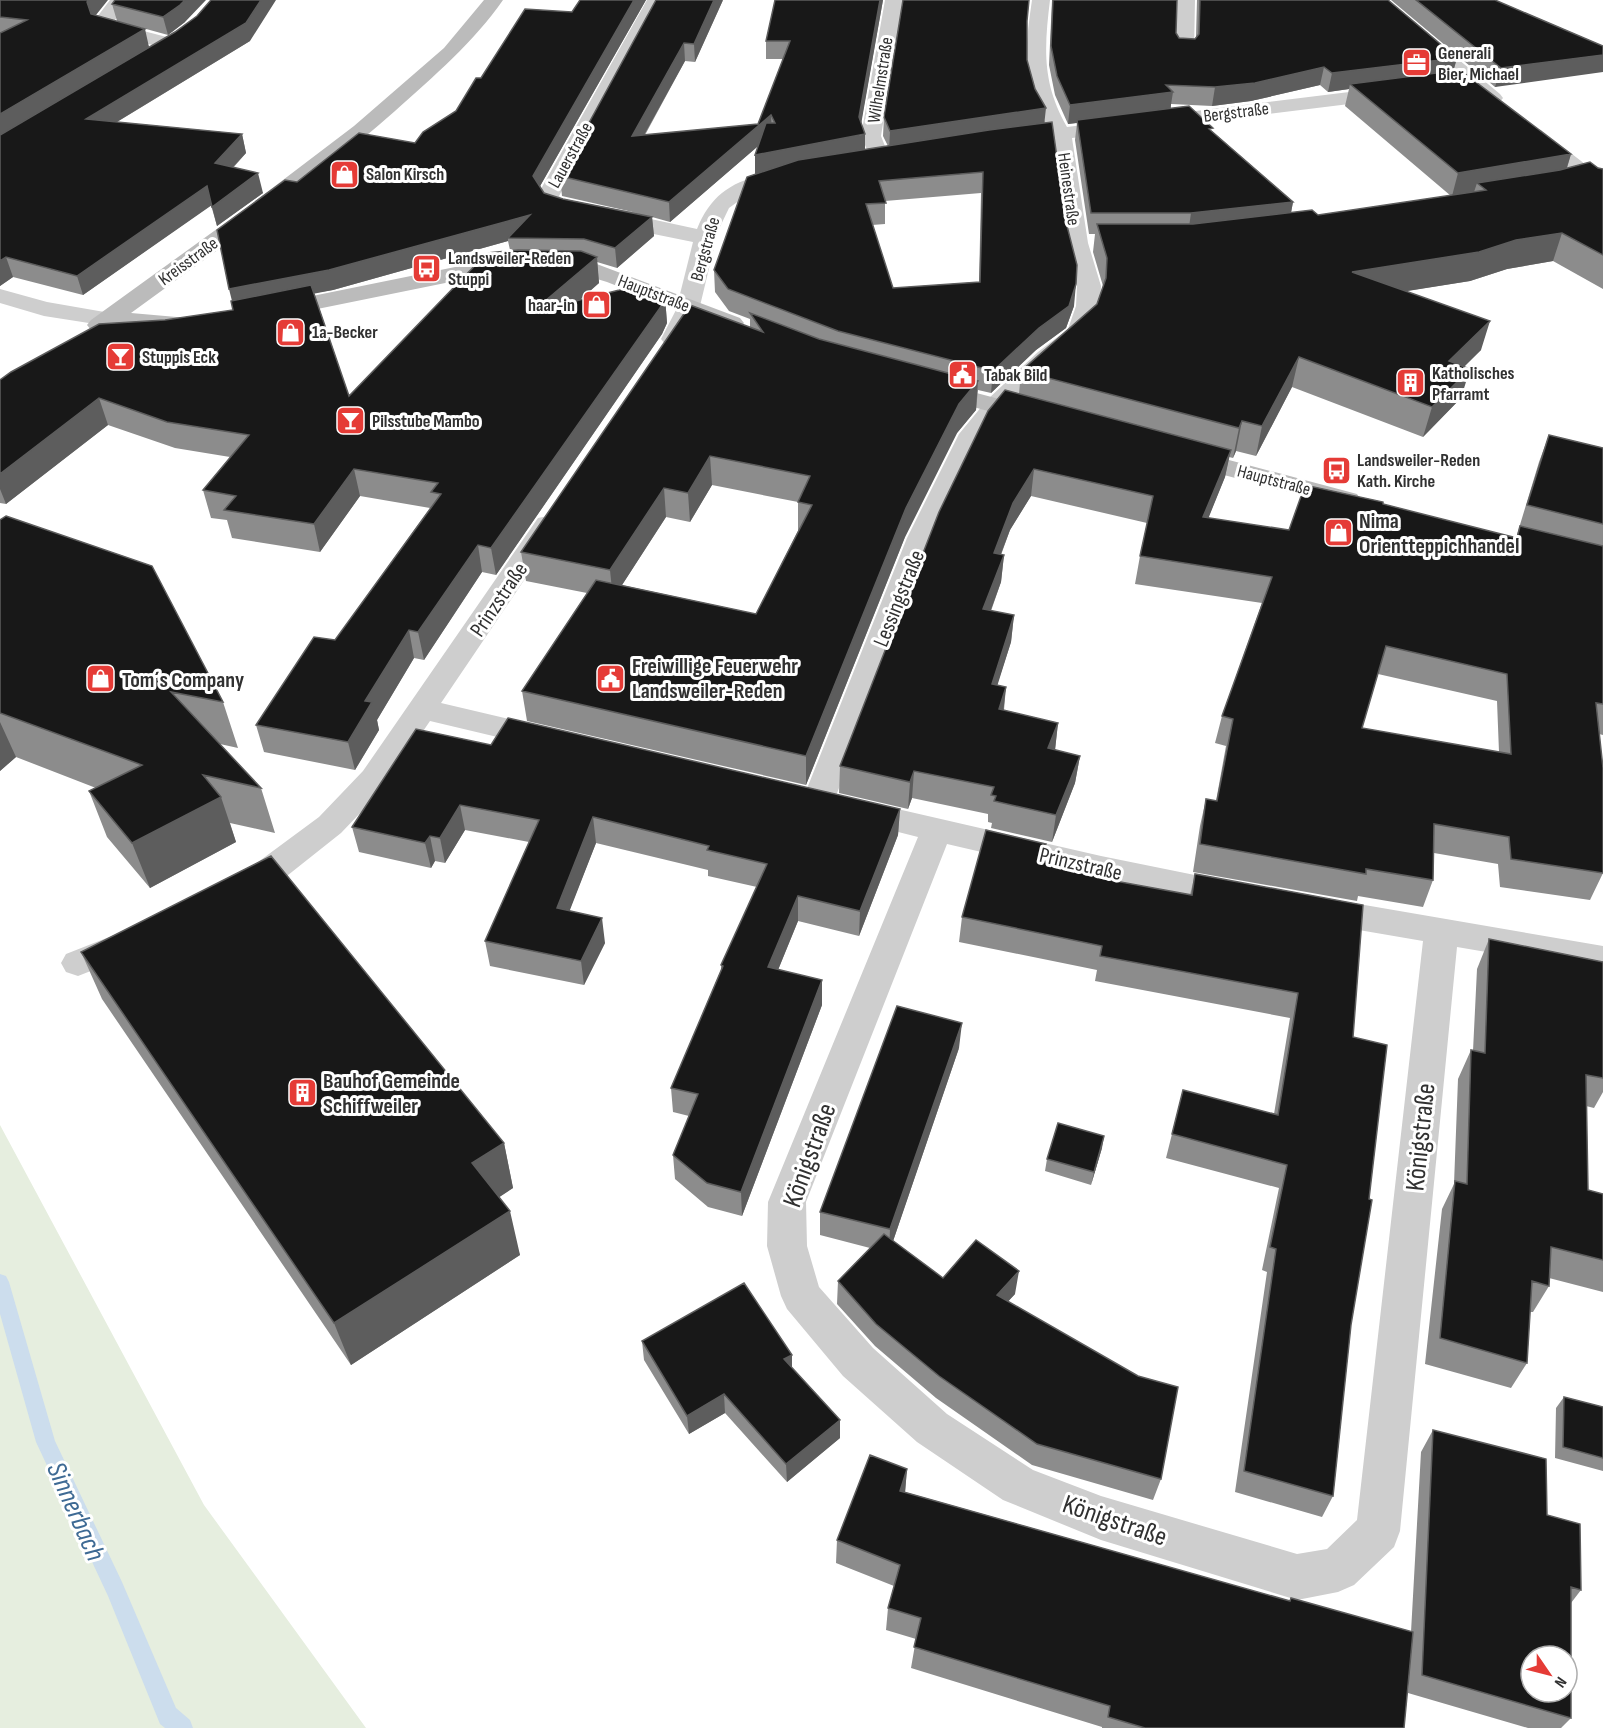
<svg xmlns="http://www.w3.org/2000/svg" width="1603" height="1728" font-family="'Sofia Sans Condensed',sans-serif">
<rect width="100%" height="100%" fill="#fff"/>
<!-- green -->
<path fill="#e6eedf" d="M0,1125l204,380 162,223h-366z"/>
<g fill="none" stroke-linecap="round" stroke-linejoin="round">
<!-- stream -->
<path fill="#ccdded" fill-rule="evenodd" d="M0,1274l6,2 3,6 46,159 67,141 54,126 14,12 3,8h-28l-5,-4 -52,-128 -72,-154 -36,-128z"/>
<!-- street -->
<path fill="#cecece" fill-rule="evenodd" d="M110,0h19l-16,23 65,17 2,4 -2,4 -7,2 -74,-20 -3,-9z
M647,0h18l-106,196 4,4 134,29c13,-32 32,-46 65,-54 11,-3 22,-6 32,-3l4,4 -4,4 -43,12 -22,16 -11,23 -19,79 -18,34 -8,2 -8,-2 -4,-5 15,-29 17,-68 -128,-26 -18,-6 -10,-14z
M885,0h18l-22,136 9,23 -3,4 -7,2 -7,-2 -12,-27z
M1032,0h18c-6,49 -8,83 17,127l323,-40 7,2 3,4 -3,4 -7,2 -318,39 16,105 13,43 -1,20 -9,26 -86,78 -21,26 -49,102 -101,263 -5,8 -11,3 -11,-3 -5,-8 105,-263 52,-104 28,-34 51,-48 30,-23 8,-23 1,-20 -11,-43 -14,-102 -43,5 -7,-2 -3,-4 3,-4 46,-7c-4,-8 -11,-16 -14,-25 -12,-33 -7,-70 -2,-104z
M1177,0h18l-1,51 -2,4h-14l-2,-4z
M1367,0h20l113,94 3,4 -3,4h-14z
M1534,128l7,2 62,48v17l-8,-1 -68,-56 -3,-4 3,-4z
M0,289l47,13 69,12 4,5 -4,5 -8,2 -64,-10 -44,-13z
M548,516l10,2 4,6 -121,179 114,27 4,7 -4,7 -11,4 -114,-27 -45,66 -44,46 -63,50 -38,17 -12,-3 -5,-9 5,-9 26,-14 65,-48 44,-46 175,-253z
M854,799l247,57 148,30 5,9 -5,9 -12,3 -136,-27 -154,-36 -141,358 1,44 12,41 54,61 74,66 86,56 68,26 196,58 30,-5 30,-29 66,-579 -105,-18 -12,-4 -5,-9 5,-9 12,-4 285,49v26l-146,-25 -57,584 -6,16 -40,38 -16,7 -41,8 -196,-60 -98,-40 -86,-58 -74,-66 -56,-67 -6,-13 -14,-50 1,-44 150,-365 -75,-19 -5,-8 5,-8z
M127,930l12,4 5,9 -5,9 -61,24 -12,-4 -5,-9 5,-9z"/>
<!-- secondary -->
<path fill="#bbb" fill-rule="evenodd" d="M484,0h19c-30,43 -69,76 -108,111 -83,73 -175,137 -264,202l57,5 4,5 -4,5 -8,2 -68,-4 -13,6 -8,-2 -4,-5 4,-5 159,-115 104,-79 90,-78z
M521,259h37l36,4 146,55 4,5 -4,5 -8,2 -8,-2 -117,-46 -23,-7 -26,-2h-37l-61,7 -187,38 -8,-2 -4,-5 4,-5 8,-2 187,-38z
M935,382l109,29 4,5 -4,5 -9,3 -109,-30 -3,-5 3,-5z
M1184,448l173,46 4,6 -4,6 -9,2 -173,-46 -4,-6 4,-6z"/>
</g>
<!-- wall -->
<path fill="#8c8c8c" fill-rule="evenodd" d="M0,0l96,15 21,6 -5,-17 73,18 -17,13 -29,-8 10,20 101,-6 -133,81 125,12 4,19 -13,15 30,25 -46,33 -6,-21 -128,90 -70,-18 -13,9z
M580,0h66l-106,186 4,7 19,6 74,14 -75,-17 -2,-20 163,-176 -28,62 -10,-1 -40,74 113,-11 25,-65h-17v-18l117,-41 -22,122 4,28 23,-4 -5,-10 1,-19 143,-92v35l18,63 29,183 -8,22 -30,22 -45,43 -13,-3 -2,20 -19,23 -52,104 -99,248 -279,-64 -5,-30 65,-98 -61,-12 -5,-29 229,-225v-8l-21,-8 -14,-19 -1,-22 43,-96 1,-28 -88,76 -18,-5 2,19 -37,32 -20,-6 2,21 -19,17 85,-3 2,26 -5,11 -166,241 -14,-3 -58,88 -10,-2 -37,62 2,10 -24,40 -91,-18 -8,-27 79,-85 95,-132 -70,-12 -40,56 -88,-14 -5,-18 -16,-2 -8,-28 27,-33 -55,-9 -67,-23 -102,79 -6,-1v-123l165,-60 68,-10 -1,-9 65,-119 118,-39 41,-32 25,-33 91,-66zM981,193l-2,89 -86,6 -21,-63 13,-1v-23zM508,241l2,9 -161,146 -35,-103 19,-3zM712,485l86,17v29l-42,83 -134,-29 44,-68 24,5z
M1052,0h125l-1,33 3,5 16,1 1,-2 1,-37h191l69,58 -4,13 118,83 -4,14 36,1v120l-50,-28 -46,8 -37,12 -64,10 75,59 -17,17 -3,31 -38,39 -131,-50 -36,69 -20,-5 -3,7 -4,-1 -4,20 -17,41 81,12 94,-26 133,34 23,-76 10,-27 54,13v287l-4,-1 4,139 -13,27 -90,-13 -2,-23 -64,-11 -1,27 -10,27 -65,-11 -1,5 -164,-29 7,-46 6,-27 10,2 10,-55 -11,-3 7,-27 40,-113 -127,-19 5,-28 7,-33 -116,-27 -21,34 -9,25h3l-3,27 -10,29 23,4 -3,27 -14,43 9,2 -2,23 54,13 -3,27 25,6 -5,27 -23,59 -61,-14 1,-5 -4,-1v-8l-76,-16 -4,11 -69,-16 1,-27 179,-372 2,-23 76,-67 6,-18 -10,-34 2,-18h-6l-14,-94 2,-17 -9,1 -13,-29 -6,-30zM1320,85l8,7 21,-3 -4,17 106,90 -133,19 -27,-2 2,-11 -81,-71 -41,-22v-5l41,2 39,-5zM1378,674l119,27 2,51 -137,-24z
M1391,0h104l108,46 -108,41z
M0,520l223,182 15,46 -18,-4 41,44 14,45 -45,-10 6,19 -86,46 -43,-51 -18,-46 7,-3 -80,-31 -16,14z
M491,745l409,64 -2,26 -39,101 -61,-15 -20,49 44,10v25l-80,211 -34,-9 -33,-28 -2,-24 16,-39 -16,-4 -2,-24 50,-118v-5l36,-78 -49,-11v-6l-112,-27 -27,68 36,32 -21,42 -94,-19 -5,-25 44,-99 -64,-12 -20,33 -10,-2 -4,7 -72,-16 -7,-25z
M1043,862l72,19 75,14 5,-21 158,163 -2,288 -18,171 -11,21 -87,-25 32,-220 -5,-2 17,-82 -113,-30 17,-68 91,24 16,-96 -195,-37 2,-11 -138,-28 3,-25z
M1489,939l114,23v130l-9,16 -8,-2 2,84 15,4v98l-54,-14v8l-16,26h-3l-3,51 -16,25 -86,-24 17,-155 12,-25 4,-105 13,-29 2,1 4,-82z
M81,952l423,191 9,45 -14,9 21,58 -169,110 -249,-366z
M959,1048l-66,193 50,37 72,16 -7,7 153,178 -8,21 -121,-35 -96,-67 -61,-52 -38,-42 1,-23 32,-33 -50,-13v-23z
M1102,1148l-11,37 -46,-14 2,-12z
M642,1341l150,28 48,69 -53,44 -62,-69 -36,21 -45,-74z
M1564,1397l39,10v64l-48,-13 1,-50z
M1433,1430l114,85 34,75 -10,13v115l-10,10h-33l-120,-35 1,-24 -5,59h-302v-1l-191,-59 5,-29 -30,-9 2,-22 6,-22 -58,-23 1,-23 70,-71 -2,23 384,109 122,31 10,-180z"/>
<!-- shaded-wall -->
<path fill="#5d5d5d" d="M89,0h19l-16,20 -5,-18z
M185,0h21l-21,22 -17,13 -5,-18z
M261,0h15l-26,41 -158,96 -6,-18z
M634,0h12l-111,195 -2,-19z
M714,0h9l-28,62 -1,-18z
M880,0h3l-24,136 6,-2v19l-110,21v-19l104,-38z
M145,29l4,18 -149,89v-22z
M684,43l1,18 -52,94 -1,-19z
M1603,55v17l-108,15 6,-19z
M1457,58l-5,18 -102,8 -1,5 -21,3 4,-19z
M1324,67l-4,18 -69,16 -39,5 3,-19z
M1173,92l-3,19 -102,13 2,-19z
M1046,108l-2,18 -155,24 1,-19z
M771,115l1,19 -102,88 -1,-20z
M242,134l4,19 -27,29 -4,-19z
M1571,154l-7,23 -87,6 -3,9 -22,4 6,-23z
M258,173l5,20 -46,33 -5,-19z
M207,186l5,19 -129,90 -6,-19z
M1293,202l-4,21 -101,11 3,-21z
M530,215l-22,23v3l-175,49 -99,19 -5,-20z
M652,217l2,19 -37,32 -2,-20z
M1562,233l-9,28 -46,8 -37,12 -125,20 7,-29 164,-32z
M6,257l7,20 -13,9v-25z
M597,257l2,26 -64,56 -3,-27z
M1076,284l-2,22 -8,22 -30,22 -45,43 2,-22z
M665,297l2,26 -5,11 -166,241 -5,-27z
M1490,321l-9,29 -41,40 9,-29z
M1299,357l-7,30 -36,69 6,-30z
M1470,369l-9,29 -38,39 9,-30z
M978,381l-2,29 -19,23 -52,104 -99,248v-29l100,-248 53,-104z
M99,398l9,27 -102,79 -6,-15v-15z
M1242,421l-6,30 -3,7 6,-30z
M1231,450l-6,27 -27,67 5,-27z
M710,456l2,29 -22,37 -2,-29z
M354,469l6,27 -40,56 -6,-28z
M1034,469l-3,27 -21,34 -19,50 3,-27 19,-50z
M664,488l2,29 -53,82 -3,-29z
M478,545l4,27 -58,88 -6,-28z
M1004,555l-3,27 -20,55 2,-28z
M1014,615l-3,27 -22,70 3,-28z
M409,630l5,28 -37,62 2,10 -24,40 -7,-28 17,-41z
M1006,687l-3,27 -4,-5z
M0,722l16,35 -16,14z
M1058,723l-3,27 -7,-2z
M1080,756l-5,27 -23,59 4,-27z
M914,771l-2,27 -4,11 2,-27z
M221,797l15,45 -86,46 -18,-45z
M460,805l5,25 -20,33 -5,-25z
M900,809l-2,26 -39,101 1,-25z
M593,817l3,26 -35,90 -4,-25z
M430,836l5,25 -4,7 -6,-25z
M1046,844l-4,25 -3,-8z
M798,896v25l-29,71 -1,-25z
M602,918l3,25 -21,42 -3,-24z
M822,980v25l-80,211 -1,-24z
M962,1023l-3,25 -70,205 1,-24z
M1104,1136l-2,12 -11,37 3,-13z
M504,1143l9,45 -30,20 -11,-45z
M510,1211l10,44 -169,110 -17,-42z
M1019,1271l-4,23 -22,24 4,-23z
M792,1355v19l-8,-15z
M724,1394l1,19 -36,21 -2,-18z
M840,1420v18l-53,44 -1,-18z
M907,1469l-2,24 -5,-2z"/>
<!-- building -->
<path fill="#181818" stroke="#5d5d5d" stroke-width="1.5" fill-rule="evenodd" d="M0,0h89l-2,2 4,12 54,15 -145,85v-81l27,-13 -27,-3z
M115,0h70l-5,5 -17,12 -51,-13z
M211,0h50l-15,23 -160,96 156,15 -27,29 43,10 -46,34 -5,-21 -130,90 -71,-19 -6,4v-126l175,-103 22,-16z
M580,0h54l-101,176 11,17 19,6 89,18 -37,31 -31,-9 -76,-1 22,-23 -201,55 -100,19 -12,-59 68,-50 12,2 62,-49 56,10 8,-11 33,-21 20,-33h5l44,-69 47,3z
M656,0h58l-20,44 -10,-1 -52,93 126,-12 32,-83h-24l9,-41h105l-21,117 6,17 -110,21 11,-32h9l-4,-8 -102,87 -109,-26z
M903,0h126l-2,21v39l8,29 11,19 -156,23 -6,-14z
M1053,0h124l-1,33 3,5 16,1 4,-5 1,-34h188l69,58 -125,15 -8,-6 -69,16 -40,4 -49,-2 7,7 -103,13 -13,-29 -6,-30z
M1416,0h79l108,46v9l-102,13z
M1460,70l111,84 -113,19 -108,-89z
M1189,106l24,22 -4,1 84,73 -102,11h-100l-14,-93z
M1052,122l14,100 11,43 -1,19 -7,22 -30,22 -46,43 -155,-40 -110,-42 -14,-19 33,-93 51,-17 191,-30zM983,172l-3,110 -87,6 -27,-84 20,-1 -7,-22z
M1590,162l8,6 5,1v86l-41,-22 -46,7 -37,12 -127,20 138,49 -41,40 21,8 -38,38 -133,-50 -37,69 -20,-5 -3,7 -218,-57 76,-67 9,-26 1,-20 -10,-34h96l119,-14 6,5 168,-25 -9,-7 83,-13z
M518,250l63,1 16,6 -65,55 103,-26 30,11 -5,11 -169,240 -13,-3 -60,87 -9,-2 -44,71 7,1 -24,40 -92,-17 58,-88 21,3 106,-146 -10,-2 7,-9 -84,-14 -40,55 -90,-14 12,-14 -33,-6 46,-55 -82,-13 -68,-24 -99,76v-94l11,-8 88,-48 66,-4 68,-10 -2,-9 80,-16 38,111 138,-143z
M690,305l73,27 -13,-19 69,26 159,42 -19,23 -53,104 -100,248 -284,-65 74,-111 160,34 56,-109 -14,-3 12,-26 -100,-20 -22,37 -24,-5 -54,82 -89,-18z
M1005,390l226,60 -28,67 86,13 16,-45 78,17v2l134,34 3,-12 83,20v158l-7,-1 7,65v105l-92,-14 -2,-22 -75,-13 -1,56 -67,-11v5l-166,-30 6,-45 11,2 16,-82 -11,-3 50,-139 -132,-21 13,-60 -119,-27 -21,34 -19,50 10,2 -21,54 31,6 -22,69 14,3 -7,22 59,14 -10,25 32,8 -24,59 -62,-14 2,-5 -5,-1 3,-8 -80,-16 -4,11 -70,-16 99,-254 49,-101zM1386,646l121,28 4,80 -149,-26z
M1549,435l54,13v76l-76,-19z
M6,516l146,50 71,136 -52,-10 90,96 -58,-13 18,22 -89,46 -43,-52 53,-26 -142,-52v-193z
M508,718l392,91 -40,102 -62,-15 -30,71 54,13 -81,212 -34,-9 -34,-28 25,-61 -27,-6 52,-122 -2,-1 46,-101 -60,-14 2,-4 -116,-29 -36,91 45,10 -21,43 -96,-20 54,-121 -79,-15 -20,33 -10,-2 -5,7 -73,-16 64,-98 75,16z
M986,830l60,14 -7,17 77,16 -1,4 77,14 3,-21 168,31 -10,132 34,8 -18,154 3,1 -21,125 -18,171 -89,-25 32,-222 -6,-2 17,-82 -115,-31 11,-44 95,25 20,-122 -198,-37 2,-10 -140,-29z
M271,856l233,287 -32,20 38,48 -176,112 -253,-371z
M1489,939l114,23v116l-17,-3 2,115 15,4v66l-52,-13 -2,39 -17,-5 -5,82 -87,-25 15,-157 12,3 4,-134 14,3z
M897,1006l65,17 -72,206 -70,-17z
M1058,1123l46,13 -10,36 -47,-13z
M884,1234l59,44 33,-38 43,31 -22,24 141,81 40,11 -17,92 -124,-35 -98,-68 -63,-52 -38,-43z
M744,1283l48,72 -8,4 56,61 -54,44 -62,-70 -37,22 -45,-75z
M1564,1397l39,10v51l-40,-11z
M1433,1430l113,29 1,56 33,9 1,66 -10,-3v131l-149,-43zM1531,1656h36v36h-36z
M870,1455l37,14 -7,22 390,110 1,-3 122,34 -9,96h-259l-37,-11 2,-11 -196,-59 7,-29 -33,-10 12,-43 -63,-25z"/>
<!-- icons -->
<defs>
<symbol id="office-square" viewBox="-11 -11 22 22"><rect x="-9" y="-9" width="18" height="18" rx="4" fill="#e53b36" stroke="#fff"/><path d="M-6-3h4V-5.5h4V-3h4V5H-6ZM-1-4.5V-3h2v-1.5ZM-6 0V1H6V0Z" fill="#fff"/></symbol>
<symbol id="shop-square" viewBox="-11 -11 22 22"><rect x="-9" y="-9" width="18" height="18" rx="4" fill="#e53b36" stroke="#fff"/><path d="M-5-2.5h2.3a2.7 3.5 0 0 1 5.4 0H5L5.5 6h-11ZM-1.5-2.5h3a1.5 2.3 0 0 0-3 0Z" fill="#fff"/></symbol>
<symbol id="bus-square" viewBox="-11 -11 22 22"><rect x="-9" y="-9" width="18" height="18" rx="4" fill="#e53b36" stroke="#fff"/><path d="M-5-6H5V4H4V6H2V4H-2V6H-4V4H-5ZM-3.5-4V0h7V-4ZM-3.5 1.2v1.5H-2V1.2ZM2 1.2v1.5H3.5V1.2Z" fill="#fff"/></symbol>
<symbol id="bar-square" viewBox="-11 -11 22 22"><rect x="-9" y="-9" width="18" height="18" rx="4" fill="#e53b36" stroke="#fff"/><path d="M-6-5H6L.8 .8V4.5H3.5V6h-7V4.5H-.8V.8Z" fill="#fff"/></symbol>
<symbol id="civic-square" viewBox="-11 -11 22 22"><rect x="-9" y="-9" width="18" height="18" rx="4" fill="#e53b36" stroke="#fff"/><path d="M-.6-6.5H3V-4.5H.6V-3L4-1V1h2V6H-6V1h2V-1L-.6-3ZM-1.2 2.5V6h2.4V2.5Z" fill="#fff"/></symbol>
<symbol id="building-square" viewBox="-11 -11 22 22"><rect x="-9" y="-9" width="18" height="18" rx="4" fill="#e53b36" stroke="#fff"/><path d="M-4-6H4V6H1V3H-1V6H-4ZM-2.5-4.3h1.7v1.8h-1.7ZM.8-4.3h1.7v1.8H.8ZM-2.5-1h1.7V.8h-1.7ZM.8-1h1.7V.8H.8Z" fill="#fff"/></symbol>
</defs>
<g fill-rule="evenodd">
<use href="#office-square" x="1400" y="46" width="33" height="33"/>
<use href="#shop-square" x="328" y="158" width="33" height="33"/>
<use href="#bus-square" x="410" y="252" width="33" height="33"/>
<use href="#shop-square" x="580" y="288" width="33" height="33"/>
<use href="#shop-square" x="274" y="316" width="33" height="33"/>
<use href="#bar-square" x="104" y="340" width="33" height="33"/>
<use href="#civic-square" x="946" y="358" width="33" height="33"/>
<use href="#building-square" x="1394" y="366" width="33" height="33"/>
<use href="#bar-square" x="334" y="404" width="33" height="33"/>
<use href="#bus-square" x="1320" y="454" width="33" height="33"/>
<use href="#shop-square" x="1322" y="516" width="33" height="33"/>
<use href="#civic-square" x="594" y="662" width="33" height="33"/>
<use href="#shop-square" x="84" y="662" width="33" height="33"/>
<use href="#building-square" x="286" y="1076" width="33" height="33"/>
</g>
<g text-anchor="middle" stroke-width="6" stroke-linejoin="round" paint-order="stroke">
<!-- far-poi labels -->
<g font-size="18" font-weight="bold" fill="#313131" stroke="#fff" text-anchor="start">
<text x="1438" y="59">Generali<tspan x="1438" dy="21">Bier, Michael</tspan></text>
<text x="366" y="180">Salon Kirsch</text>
<text x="448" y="264">Landsweiler-Reden<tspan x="448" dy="21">Stuppi</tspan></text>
<text x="575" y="311" text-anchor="end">haar-in</text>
<text x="312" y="338">1a-Becker</text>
<text x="142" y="363">Stuppis Eck</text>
<text x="1432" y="379">Katholisches<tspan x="1432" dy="21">Pfarramt</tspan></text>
<text x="984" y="381">Tabak Bild</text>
<text x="372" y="427">Pilsstube Mambo</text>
<text x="1357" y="466">Landsweiler-Reden<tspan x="1357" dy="21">Kath. Kirche</tspan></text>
</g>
<!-- far-street labels -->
<g font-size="18" fill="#313131" stroke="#fff">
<text transform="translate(880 80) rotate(-81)" y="6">Wilhelmstraße</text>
<text transform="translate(1236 112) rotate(-7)" y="6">Bergstraße</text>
<text transform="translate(570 155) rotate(-61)" y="6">Lauerstraße</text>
<text transform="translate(1069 189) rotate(82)" y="6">Heinestraße</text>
<text transform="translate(705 249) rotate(-74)" y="6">Bergstraße</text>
<text transform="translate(188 261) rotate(-36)" y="6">Kreisstraße</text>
<text transform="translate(654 293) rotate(21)" y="6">Hauptstraße</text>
<text transform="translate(1274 480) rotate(15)" y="6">Hauptstraße</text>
</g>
<!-- poi labels -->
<g font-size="22" font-weight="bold" fill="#313131" stroke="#fff" text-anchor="start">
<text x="1359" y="528">Nima<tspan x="1359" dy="25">Orientteppichhandel</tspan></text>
<text x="632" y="673">Freiwillige Feuerwehr<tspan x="632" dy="25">Landsweiler-Reden</tspan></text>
<text x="122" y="687">Tom´s Company</text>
<text x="323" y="1088">Bauhof Gemeinde<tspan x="323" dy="25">Schiffweiler</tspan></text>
</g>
<!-- street labels -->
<g font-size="22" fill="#313131" stroke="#fff">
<text transform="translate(898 598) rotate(-68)" y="8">Lessingstraße</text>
<text transform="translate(498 599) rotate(-56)" y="8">Prinzstraße</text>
<text transform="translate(1081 863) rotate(13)" y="8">Prinzstraße</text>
</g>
<!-- near-street labels -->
<g font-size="27" fill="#313131" stroke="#fff">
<text transform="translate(1420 1137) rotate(-84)" y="9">Königstraße</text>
<text transform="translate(809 1155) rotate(-70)" y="9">Königstraße</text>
<text transform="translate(1115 1520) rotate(19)" y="9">Königstraße</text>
</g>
<!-- near-water labels -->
<g font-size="28" font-style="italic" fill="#3e6a94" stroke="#fff">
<text transform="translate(77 1511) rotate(66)" y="10">Sinnerbach</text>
</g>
</g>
<!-- north arrow -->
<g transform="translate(1549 1674) rotate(125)"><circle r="28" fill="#ffffff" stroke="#adadad" stroke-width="1.5"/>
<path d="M0-4.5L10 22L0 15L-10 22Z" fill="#e53b36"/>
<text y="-9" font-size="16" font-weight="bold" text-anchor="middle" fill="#313131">N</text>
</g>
</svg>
